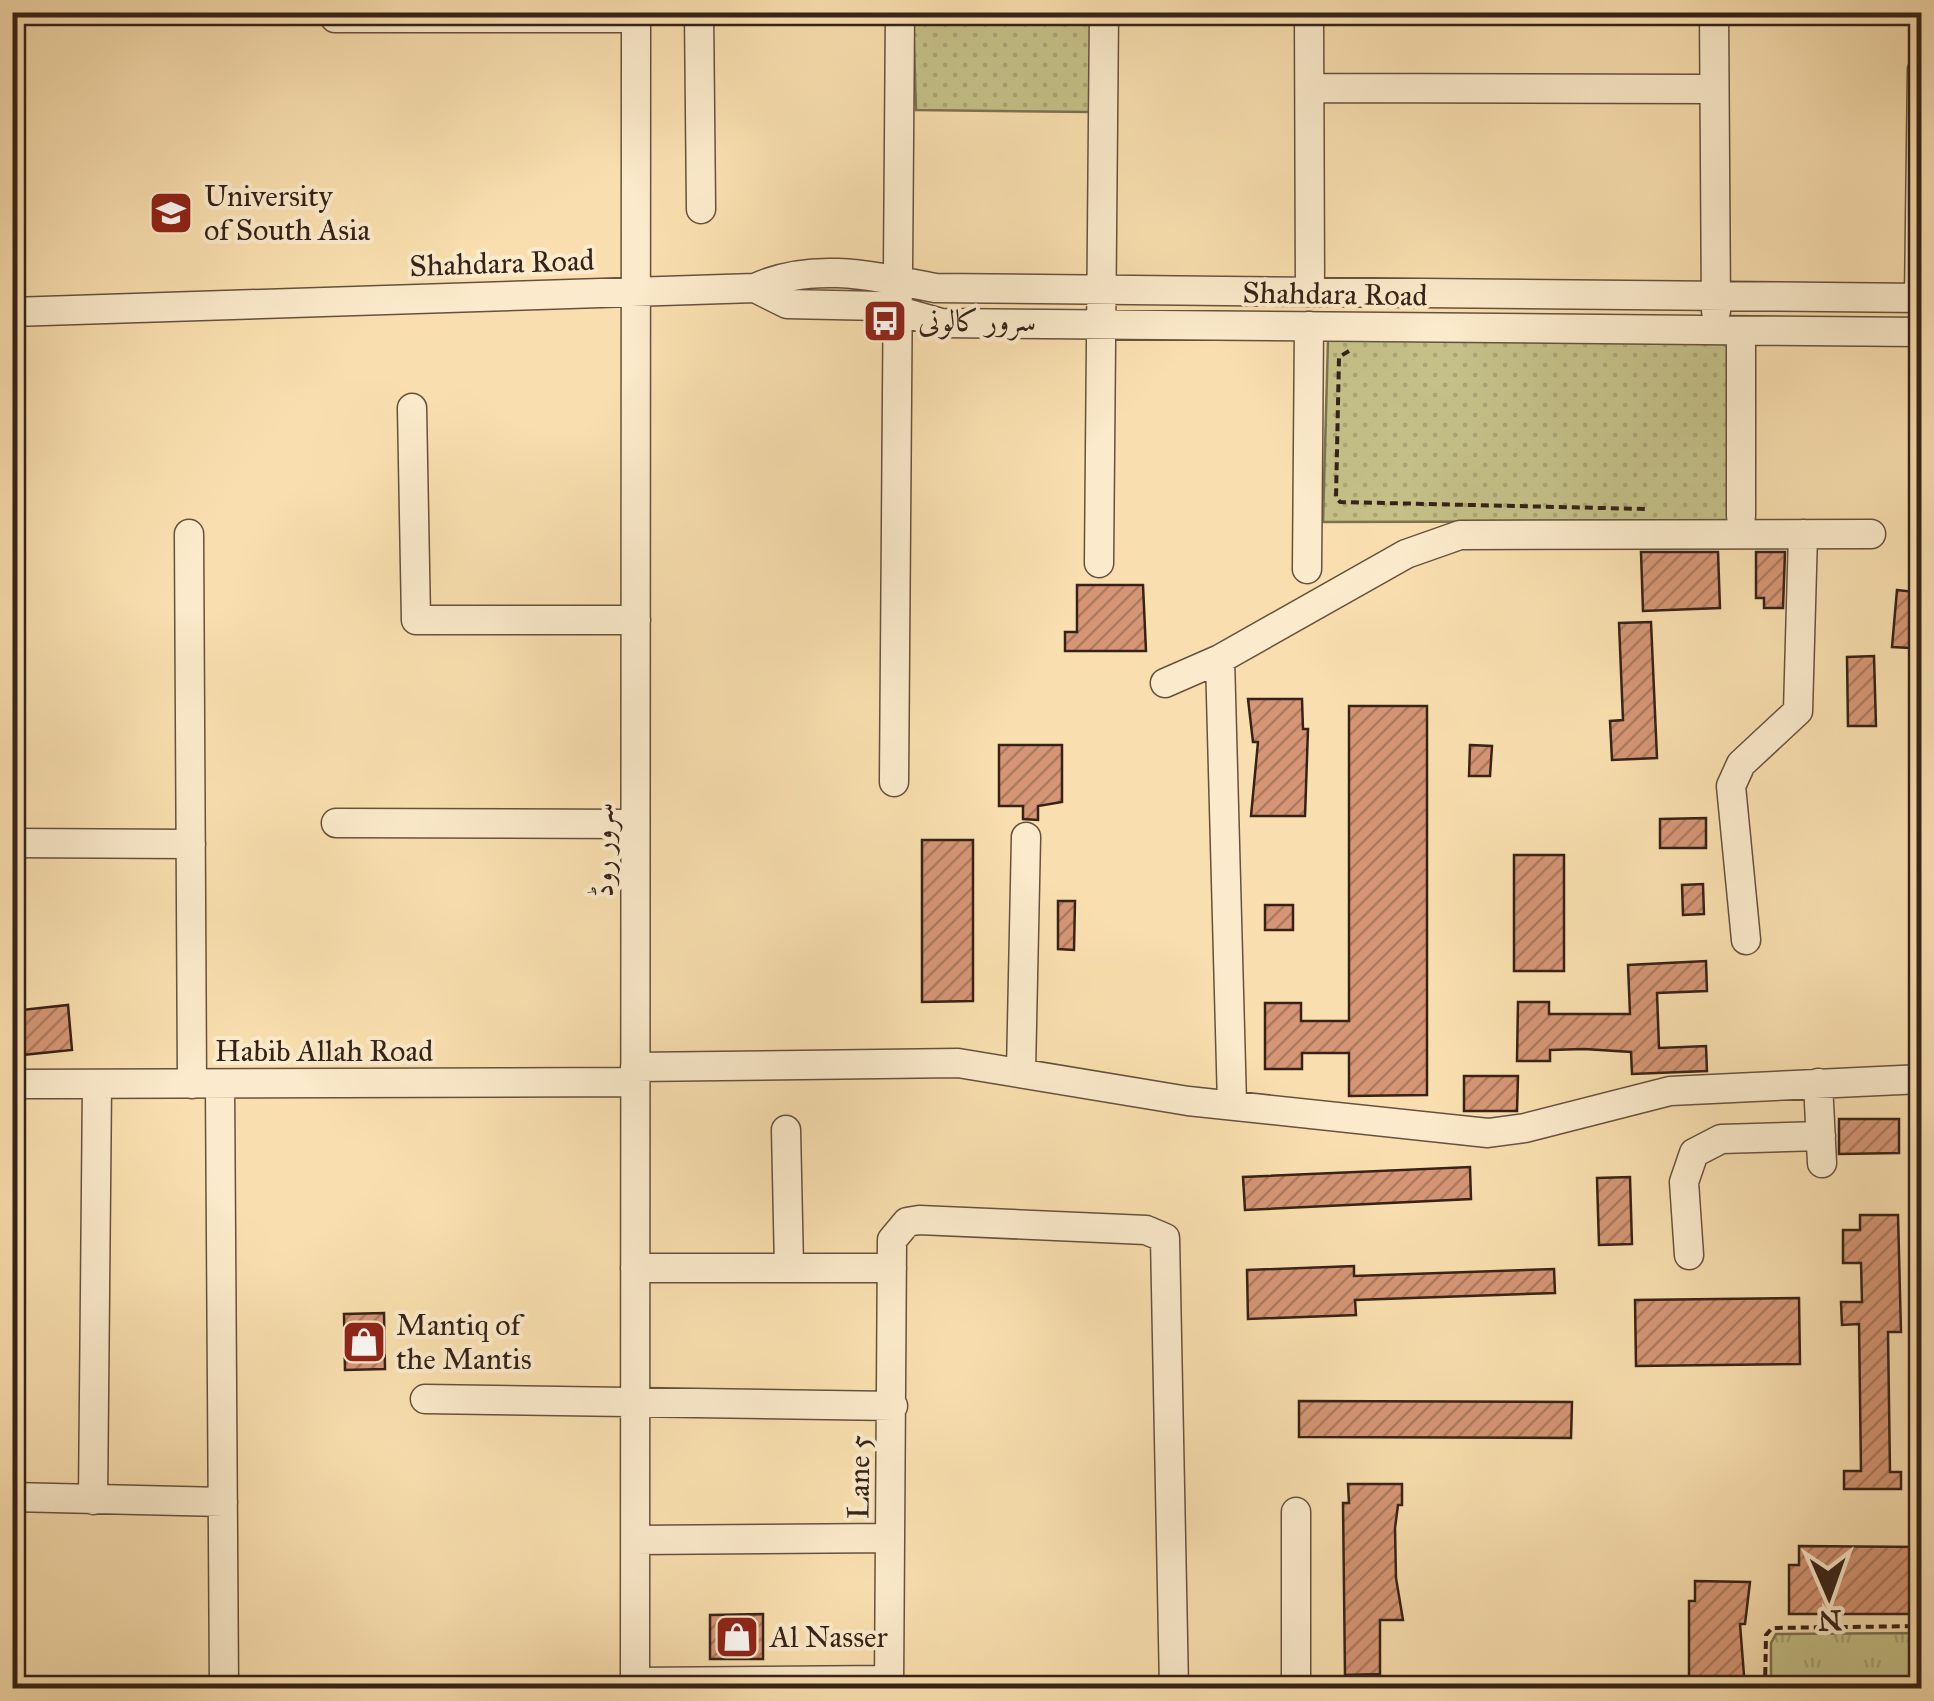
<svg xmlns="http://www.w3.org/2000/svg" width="1934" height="1701" font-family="'IM FELL Great Primer',Amiri,serif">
<defs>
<pattern id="grass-tufts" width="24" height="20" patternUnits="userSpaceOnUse" patternTransform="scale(2.5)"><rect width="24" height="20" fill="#c4c087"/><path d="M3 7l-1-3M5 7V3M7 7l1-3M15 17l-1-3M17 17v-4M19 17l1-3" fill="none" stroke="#a9a574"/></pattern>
<pattern id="park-dots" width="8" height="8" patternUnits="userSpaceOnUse" patternTransform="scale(2.5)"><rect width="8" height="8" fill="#c4c087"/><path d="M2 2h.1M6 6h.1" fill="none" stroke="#a9a574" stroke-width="1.8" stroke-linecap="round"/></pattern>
<pattern id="building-hatch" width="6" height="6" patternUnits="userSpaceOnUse" patternTransform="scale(2.5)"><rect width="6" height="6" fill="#d69675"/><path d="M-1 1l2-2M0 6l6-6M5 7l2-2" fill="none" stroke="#ae7a5f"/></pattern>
</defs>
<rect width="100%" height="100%" fill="#f9dfaf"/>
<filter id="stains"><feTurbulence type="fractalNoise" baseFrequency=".002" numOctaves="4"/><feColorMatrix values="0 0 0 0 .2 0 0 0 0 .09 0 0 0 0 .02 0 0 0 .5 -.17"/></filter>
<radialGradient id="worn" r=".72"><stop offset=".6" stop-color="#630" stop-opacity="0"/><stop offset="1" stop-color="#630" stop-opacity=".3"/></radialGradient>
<!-- grass -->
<path fill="url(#grass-tufts)" stroke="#7d7150" stroke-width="2.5" d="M1921,1633v55h-150v-45l5,-9z"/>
<!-- park -->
<path fill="url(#park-dots)" stroke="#7d7150" stroke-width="2.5" d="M913,13h183l-5,99 -175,-2z
M1328,339l401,2 4,180 -410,1z"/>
<!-- building -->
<path fill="url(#building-hatch)" stroke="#362218" stroke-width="2.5" d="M1641,552h77l2,56 -77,3z
M1756,552h29l-2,56h-19v-10h-8z
M1077,585h66l3,66h-81v-19h12z
M1897,590l18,2 -5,56 -18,-1z
M1651,622l6,136 -45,2 -2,-39 13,-1 -4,-97z
M1874,656l2,70h-28l-1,-69z
M1248,699h54l1,30h5l-3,87h-54l7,-74h-5z
M1349,706h78v389l-78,1v-43h-47v16h-37v-66h36v18h48z
M999,745h63v57l-24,4v14l-15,-1v-13h-24z
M1470,745l22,1 -2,30h-21z
M1706,818v30h-46v-29z
M922,840h51v161l-51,1z
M1514,855h50v116h-50z
M1703,884l1,30 -21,1 -1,-30z
M1058,901h17l-1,49 -16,-1z
M1265,905h28v25h-28z
M1706,961l1,30 -50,2 2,55 47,-2 1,25 -75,3 -1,-22 -47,-3 -34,1v11h-33l1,-59h31v12h81l-2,-49z
M68,1005l4,45 -60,6v-45z
M1464,1076h54l-1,35h-53z
M1839,1119h60v34l-60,1z
M1470,1167l1,32 -226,11 -2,-33z
M1630,1177l2,67 -33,1 -2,-67z
M1860,1215h38l3,117h-13l2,140h11v17h-57v-18h17l-2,-147 -17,1 -1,-23h21l-1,-39h-18v-33h17z
M1354,1266v10l200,-7 1,24 -200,7 1,15 -108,4 -1,-49z
M1799,1298l1,66 -164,2 -1,-66z
M384,1313l1,56 -40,1 -1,-56z
M1299,1401l273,1 -1,36 -272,-1z
M1348,1484h54v21h-4l-3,23 1,50 7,42h-23v54l-35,1 -2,-172h6z
M1799,1546l123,1v67h-133v-49h10z
M1695,1581l55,1 -5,42h-5l5,64h-50v-5h-6v-82h6z
M763,1614v45h-53v-44z"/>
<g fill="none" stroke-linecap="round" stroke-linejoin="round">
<defs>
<path id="minor" d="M699,12l2,197
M1309,12l1,279
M1714,12l2,299
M335,18h301
M1310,88l402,1
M755,288l32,16 94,2 60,17 981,9
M1919,298l3,-228
M12,312l743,-24c58,-27 119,-12 180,0l987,10
M412,408l4,212h220
M1741,516v-185
M189,534l3,550
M1099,563l5,-551
M1307,569l2,-243
M1220,659l12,445
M1165,683l55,-24 186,-105 54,-19 411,-1
M894,782l6,-770
M336,823l299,1
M12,843l179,1
M1746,940l-15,-154 10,-22 57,-53 5,-177
M635,1067l323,-4 230,38 300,32 37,-5 145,-37 252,-12
M1021,1071l5,-234
M1818,1083l4,80
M12,1084l623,-2
M220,1085l4,603
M786,1130l3,137
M1689,1255l-5,-73 10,-29 27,-14 100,-3
M635,1268h257
M425,1399l468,7
M12,1497l211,5
M93,1500l4,-415
M1296,1512v176
M635,1540l255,-2
M635,1682l254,-2
M635,1688l1,-1676
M889,1688l3,-448 15,-18 12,-2 227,10 19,8 9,450"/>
</defs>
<!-- minor casing -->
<use href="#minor" stroke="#67513e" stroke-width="31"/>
<!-- path -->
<path stroke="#362218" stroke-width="4" stroke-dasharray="8 5" stroke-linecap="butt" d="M1349,351l-10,6 -3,140 4,5 306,7
M1765,1688l1,-53 6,-7 150,-2"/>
<!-- minor -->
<use href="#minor" stroke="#fbeacb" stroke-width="28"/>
</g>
<!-- icons -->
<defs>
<symbol id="university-square" viewBox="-11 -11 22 22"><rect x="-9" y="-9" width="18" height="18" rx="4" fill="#8f2418" stroke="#fbeacb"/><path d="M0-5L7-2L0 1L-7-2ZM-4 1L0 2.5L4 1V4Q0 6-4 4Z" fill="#fff"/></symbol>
<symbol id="bus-square" viewBox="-11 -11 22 22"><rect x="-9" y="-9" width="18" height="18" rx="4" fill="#8f2418" stroke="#fbeacb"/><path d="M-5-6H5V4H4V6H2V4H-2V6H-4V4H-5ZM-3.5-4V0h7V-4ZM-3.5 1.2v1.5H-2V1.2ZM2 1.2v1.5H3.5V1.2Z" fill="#fff"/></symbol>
<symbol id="shop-square" viewBox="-11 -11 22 22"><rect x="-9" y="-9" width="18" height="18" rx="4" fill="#8f2418" stroke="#fbeacb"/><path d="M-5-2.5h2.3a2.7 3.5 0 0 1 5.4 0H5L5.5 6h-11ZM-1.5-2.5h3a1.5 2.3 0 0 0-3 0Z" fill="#fff"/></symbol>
</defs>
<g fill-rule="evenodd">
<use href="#university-square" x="146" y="188" width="50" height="50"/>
<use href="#bus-square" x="860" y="296" width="50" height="50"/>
<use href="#shop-square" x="339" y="1317" width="50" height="50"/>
<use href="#shop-square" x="712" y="1612" width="50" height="50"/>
</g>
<g text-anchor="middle" stroke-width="8" stroke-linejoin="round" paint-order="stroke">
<!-- poi labels -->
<g font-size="30" fill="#362218" stroke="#fbeacb" text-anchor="start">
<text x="204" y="206">University<tspan x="204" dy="34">of South Asia</tspan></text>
<text x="918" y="331">سرور کالونی</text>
<text x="396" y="1335">Mantiq of<tspan x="396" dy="34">the Mantis</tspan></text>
<text x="770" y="1647">Al Nasser</text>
</g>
<!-- street labels -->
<g font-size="30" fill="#362218" stroke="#fbeacb">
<text transform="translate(502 263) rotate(-2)" y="10">Shahdara Road</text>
<text transform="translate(1335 294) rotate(1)" y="10">Shahdara Road</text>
<text transform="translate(603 850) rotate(-90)" y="10">سرور روڈ</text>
<text x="324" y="1061">Habib Allah Road</text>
<text transform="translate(859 1477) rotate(-89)" y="10">Lane 5</text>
</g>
</g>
<!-- margin -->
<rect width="1934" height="1701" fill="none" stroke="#f9dfaf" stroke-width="50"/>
<rect x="15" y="15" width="1904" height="1671" fill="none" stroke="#362218" stroke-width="5"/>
<rect x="25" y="25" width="1884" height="1651" fill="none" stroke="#362218" stroke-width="2.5"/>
<!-- north arrow -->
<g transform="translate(1829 1596) rotate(178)" stroke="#fbeacb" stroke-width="8" paint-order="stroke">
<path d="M0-8L18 38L0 25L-18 38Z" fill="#362218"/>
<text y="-15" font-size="28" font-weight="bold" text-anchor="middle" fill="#362218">N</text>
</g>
<rect width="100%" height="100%" filter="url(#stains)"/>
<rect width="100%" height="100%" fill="url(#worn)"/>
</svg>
